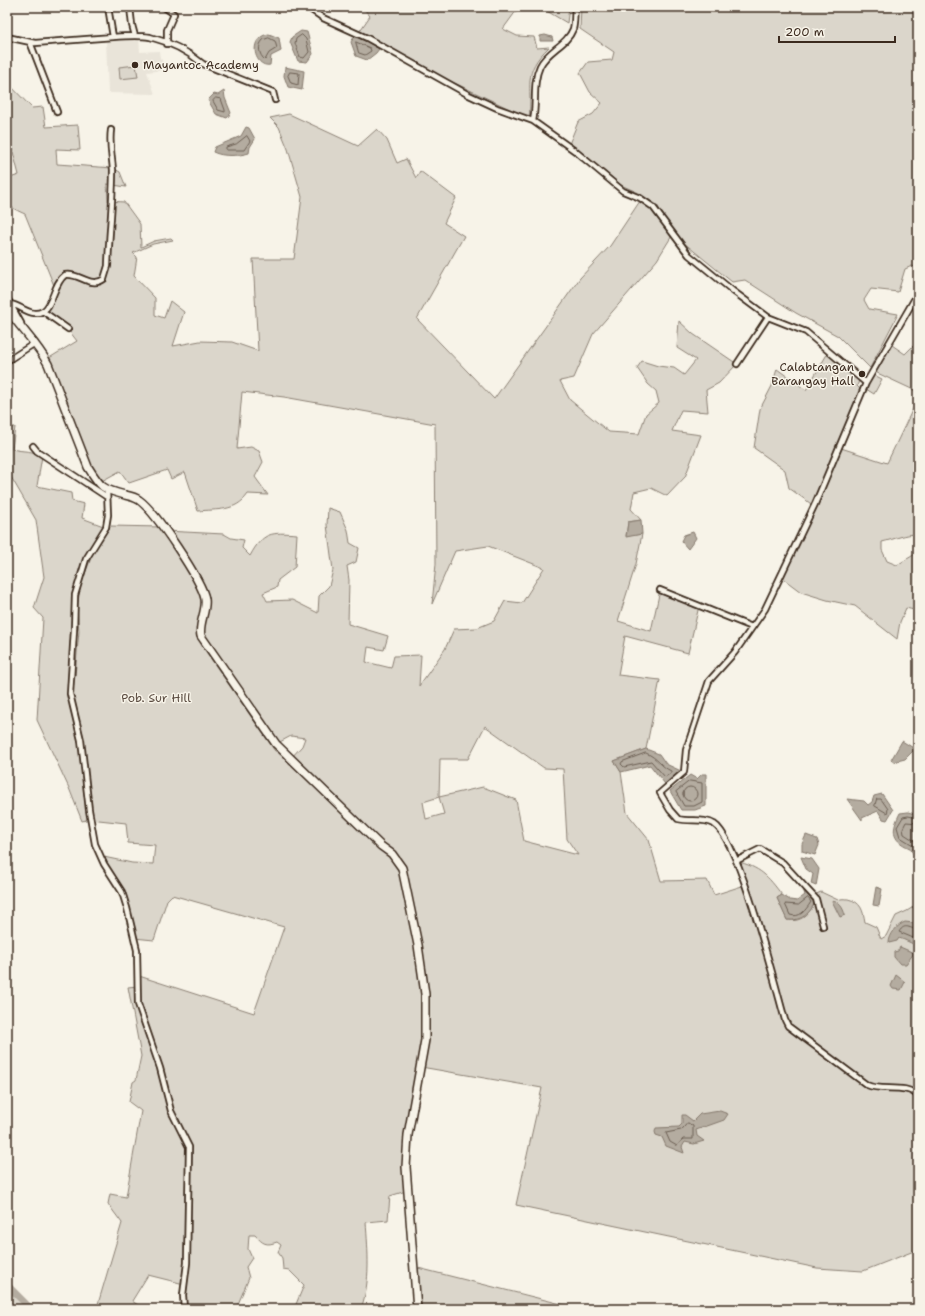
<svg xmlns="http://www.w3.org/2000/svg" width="925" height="1316" font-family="'Shantell Sans',sans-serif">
<rect width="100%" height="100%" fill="#f7f3e8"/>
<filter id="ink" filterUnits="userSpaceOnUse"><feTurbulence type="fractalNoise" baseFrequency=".025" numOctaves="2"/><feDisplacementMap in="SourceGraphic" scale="8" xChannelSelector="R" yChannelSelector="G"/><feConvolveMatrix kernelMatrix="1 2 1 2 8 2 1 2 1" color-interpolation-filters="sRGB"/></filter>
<g filter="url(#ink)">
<!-- built -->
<path fill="#e9e4d9" d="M139,37l1,15 19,-1 1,7 2,2 2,10 -17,2 8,22 -47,-1 -2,-54z"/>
<!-- green -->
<path fill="#dbd6cb" stroke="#8b8074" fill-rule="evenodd" d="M366,7h153l-16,22 14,7 17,1 3,11 12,-1c-28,26 -16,39 -20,71l-117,-55 -53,-31 11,-16 -6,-7z
M540,7h29l-2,16z
M581,7h337v261l-6,-2 -7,3 -7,23 -27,-3 -7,11 5,9 29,5 -28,54 -32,-32 -42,-23 -51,-33 -13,2 -59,-48 -16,26 -64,74 -19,44 -14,3 10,19 39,32 30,2 7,-20 13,-11 -3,-12 -8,-7 -11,-16 5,-7 16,5 16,2 10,7 12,-15 -19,-12 2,-27 14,13 44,30 -18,19 -13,7 2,22 -27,-2 -9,21 29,4 -16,42 -18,19 -16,-8 -17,4 -3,17 10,11 -13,2 -2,14 16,-2 -6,30 -18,57 33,10 9,-41 39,16 -11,47 -63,-17 -7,39 42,5 -14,69 -32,12 7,11 6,41 22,27 12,41 46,-1 7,15 31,-10 -9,-24c25,7 31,14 46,34l-5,3 10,22c3,0 8,1 10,0 10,-2 20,-16 17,-25l7,-3 17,8c4,-2 6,-1 10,-1 13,3 15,11 17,23l11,5 5,12 5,-3 10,-20 11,-5 11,-7v347h-4l-51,20 -46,-3 -301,-63 26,-117 -121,-21 5,-43 -1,-12c-4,22 -3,45 -6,67 -6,37 -18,75 -13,112l-16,5 -2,24 -22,2c2,30 5,58 -5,87h-67l10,-24 -15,-15 -6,-1 -1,-11 -4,-6 3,-7 -4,-3c-11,4 -14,2 -22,-7h-6l-1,14 4,9 -6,9 3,11 -11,26 -6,5h-48v-25l-36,-9 -16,26 12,8h-44l-2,-5 24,-81 -14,-19 2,-10 16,3 15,-86 -12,-9 4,-20 3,-2 5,-24 -13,-69 9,-1 -1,-11 118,38 30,-86 -112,-32 -5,5 -13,40 -20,-2 -8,-35 -7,-14 -20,-33 33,7 21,1 2,-19 -27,-2 -2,-20 -36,-4 -8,2 -13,-33 -32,-68 6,-102 -9,-10 10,-31 -8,-57 -29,-50v-68l2,1 2,24h4l-3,22c11,3 21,1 30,7l-5,30 34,7 1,8 12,3 -2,14 24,9c-9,13 -17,25 -23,39 -12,28 -11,79 -8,110l4,-45 -2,-24 4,-23 13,-34 17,-24 50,1 32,51 10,25 -6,29 5,14 73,105 7,1 8,7 12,-13 3,-8 -14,-2 -15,8 -70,-100c-11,-21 4,-28 -2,-48 -6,-21 -26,-47 -39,-65l59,3 7,4 13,2 -2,8 8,8c13,-24 21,-24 47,-22l-2,33 -17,13 -1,7 -14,6 4,8 25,-1 26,13 1,-17 10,-10 4,-16 -6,-45 1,-17 12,4 8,18 2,13 9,5 -3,14 -9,4 2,14 -1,44 40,12 -4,14 -16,-3 -2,15 25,6 3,-12 27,-1 -2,31 26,-37 9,-20 23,-1 17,-7 11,-20 17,2 22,-35 -56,-22 -33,5 -23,53 4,-40 -1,-140 -151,-27 -42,-5 -5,57 14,-2 8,4 4,11 -8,15 13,18 -20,-1c-12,18 -31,15 -50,17l-13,-39 -14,7 -4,-9 -38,13 -9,-12 -22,12 -11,-16 -41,-107 31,-19 -10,-13 -23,-16 4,-6 7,-18 -30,-74c-23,-10 -18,-11 -18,-35l12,-4 -7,-27 -5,-6v-60l25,26 11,-1 3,20 32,-2 2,25 -24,-1 1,15 56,4 7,4 6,15 -19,-3 1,17 16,1 16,22 1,23 13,-6 17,-3 2,2 -20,4 -20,9 4,4 -3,19 21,22v17l9,3 6,-17 14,11 -11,34 27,-5 32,1 26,9 -5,-92h41l8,-62 -14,-48 -9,-22 -9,-9 19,-4 69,32 19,-17 10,11 10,23 9,-4 10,19 4,-7 36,27 -12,25 20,13 -47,83 77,80 86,-121 30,-32 30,-45v-3l13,9 19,24 -15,-26 -18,-12 -18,-8 -42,-35 -10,-6 9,-22 15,-8 9,-11 -12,-11 -10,-19 8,-11 24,-2 2,-8 -34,-23zM485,726l59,42 19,1 4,70 11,16 -54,-14 -8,-41 -33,-13 -44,10 1,-38h28zM439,797l5,17 -18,5 -3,-17z
M136,65l2,12 -18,2 -1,-12z
M889,343l16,11 8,-8 5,3v43l-45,-21z
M829,351l31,27 -3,8 5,5 -24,56 49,16 31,-65v136c-13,0 -23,5 -36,8v8l5,11 10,4 20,-12 1,-8v66l-12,-3 -6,14 -3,17 -42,-33 -28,-6 -26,-8 -20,-15 33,-71 -25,-18 -4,-18 -31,-22 6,-39 12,-23 5,-17 29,21z
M874,375l8,4 -8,15 -8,-5z
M414,1266l4,2 163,41h-164z
M7,1285l24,24h-24z"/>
<!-- water -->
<path fill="#b4aca0" stroke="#84786c" d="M301,31l6,1 6,22 -6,8 -9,-1 -8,-19 2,-5z
M269,34l10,4 2,13 -10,5 -1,9c-16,3 -23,-28 -1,-31z
M545,35l7,2 1,4h-13v-5z
M357,36l22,13 -3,4 -9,7 -11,-4 -5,-14 3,-5z
M285,67l19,4 -2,19 -14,-3 -4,-11z
M224,91l1,7 6,15 -4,5 -11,-4 -8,-14 6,-6 4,1z
M246,127l3,1 6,11 -5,8 -1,6c-10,3 -26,4 -36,-1l2,-5 26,-11z
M641,520l1,14 -16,3 2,-15z
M693,532l3,6 -8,11 -7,-8 3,-6z
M902,741l13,8 -10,10 -12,3 -2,-2z
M646,749l13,5 7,10 15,7 -16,13 -15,-19 -29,7 -7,-11z
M702,774h4v32l-11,4h-14l-11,-19 20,-16 7,4z
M882,794l11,16 -6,10 -4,-1 -5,-8 -16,7v2l-15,-21 17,2 4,4 4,-3 2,-6z
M908,812l10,3v49l-3,-1v-6l-5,-9c-20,-8 -18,-19 -10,-35z
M806,835l11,4 2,6 -4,10 -13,-4v-7z
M801,857l11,2 7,10 -3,17 -5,-2 2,-10 -7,-5z
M876,887l6,2 -3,17 -6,-1z
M803,889l13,11c-6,14 -14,21 -29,20l-10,-22 5,-3 8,5 7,1 8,-6z
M832,901c8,1 11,7 13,14l-5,2z
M905,922l9,1c4,6 7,15 2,22 -6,-2 -10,-5 -17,-7l-2,3 -8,2c0,-8 8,-18 16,-21z
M900,947l14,6 -8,11h-6l-6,-7v-5l4,-1z
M896,975l9,7 -4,8 -8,-1 -2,-3z
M720,1111l8,3 -4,6 -28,10 1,6 7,5 -10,3 -9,-2 -3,5 2,6 -18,-7 -4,-9 -6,-2 -1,-3 1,-4 23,-1 3,-3v-9h3l8,6 7,-7z"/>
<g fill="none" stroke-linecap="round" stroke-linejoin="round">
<!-- shore -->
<path stroke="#6b5e52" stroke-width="1" d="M302,35l4,4 3,13 -5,6 -4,-1 -5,-14 1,-4z
M269,38l6,3 2,7 -8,5 -4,7c-6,-5 -8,-14 -2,-20z
M356,42l14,6 1,3 -6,4 -6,-2z
M290,72l9,1 -1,12 -7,-2 -3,-7z
M216,98l5,1 4,11v2l-7,-2 -5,-9z
M247,136l3,5 -6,9h-18v-3l10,-3z
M646,753c12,5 14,13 25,18v2l-6,4 -14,-16 -27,6 -3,-3 1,-2z
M690,781l12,2v19l-8,4h-10l-8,-14z
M683 794a7 7 0 1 1 14 0a7 7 0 1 1-14 0Z
M877,799h4l7,10 -1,4 -12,-7z
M918,818l-10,-2 -5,1 -6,10 3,10 13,8 5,9
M918,823l-12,-1 -3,6 1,6 14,9
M808,898l3,4c-6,9 -11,16 -21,13l-5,-11 13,1z
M918,930c-8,-1 -13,-8 -19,2l19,8
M688,1123l5,3v13h-10l-6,7 -7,-4 -4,-9 15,-3z"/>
<!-- river -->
<path stroke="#b4aca0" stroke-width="7" d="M7,1285l24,24"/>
<defs>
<path id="street" d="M130,7l2,18 3,11
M164,7l10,7 -7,16v14
M307,7l16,11 44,20 102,57 28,13 36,13 42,30 48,40 17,7 13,9 36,48 44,36 35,26 38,15 60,51
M7,37l28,6 78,-6 -5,-30
M113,37c12,-1 26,-2 37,0 19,5 39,15 53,27l70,28 2,8
M30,42l27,70
M533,121c4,-18 -1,-38 7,-55 8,-16 27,-21 33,-37 2,-7 1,-15 2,-22
M918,293l-52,90 -51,121 -50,105 -30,43 -26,29 -23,69 -2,22 -24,21 10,17 8,9c11,3 27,-1 36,5 25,15 61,161 71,196l3,6 79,59c15,7 39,-2 51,11
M7,298l14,25
M10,304c9,1 15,8 24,9 20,2 17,-28 31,-38 14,-3 25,14 39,4l4,-13c1,-32 5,-64 5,-96 -1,-14 -4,-26 -2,-40
M44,312l24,17
M7,361l28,-18
M737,364l31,-47
M33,446l4,5 70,46
M107,490l1,25 -2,12 -20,32 -11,36 -1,35 -4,64 11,46 8,70 6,34 9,20 18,28 5,16 10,42 1,54 22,64 11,43 18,36 -2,116 -4,32 1,14
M660,590l92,37
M736,861l24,-12 23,14 33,36 7,27"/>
<path id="secondary" d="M7,308c13,20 30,35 41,56l40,103c13,21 14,22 37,28 5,1 10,2 14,5 16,11 63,81 66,99 2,12 -7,25 -4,37l75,108 105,102 11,8 10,14 16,77 7,49v46l-17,95 -2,32 11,142"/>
</defs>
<!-- street casing -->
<use href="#street" stroke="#3b2a1e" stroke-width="8"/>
<!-- secondary casing -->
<use href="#secondary" stroke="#3b2a1e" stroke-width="10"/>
<!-- street -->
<use href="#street" stroke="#f7f3e8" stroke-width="4.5"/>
<!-- secondary -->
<use href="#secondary" stroke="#f7f3e8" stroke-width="7"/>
</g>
</g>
<!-- markers -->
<g fill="#3b2a1e" stroke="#f7f3e8" stroke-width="1.5">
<circle cx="135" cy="65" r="4"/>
<circle cx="862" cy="374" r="4"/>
</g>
<g text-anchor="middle" stroke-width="3" stroke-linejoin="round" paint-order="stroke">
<!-- poi labels -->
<g font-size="12" fill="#3b2a1e" stroke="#f7f3e8" text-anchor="start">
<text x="143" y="69">Mayantoc Academy</text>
<text x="854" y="371" text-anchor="end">Calabtangan<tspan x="854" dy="14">Barangay Hall</tspan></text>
</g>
<!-- park labels -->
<g font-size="12" fill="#5b4c41" stroke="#f7f3e8">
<text x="156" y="702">Pob. Sur Hill</text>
</g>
</g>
<!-- margin -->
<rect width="925" height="1316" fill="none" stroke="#f7f3e8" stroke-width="24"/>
<rect x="12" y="12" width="901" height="1292" fill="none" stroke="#3b2a1e" stroke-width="1.5" filter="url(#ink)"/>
<!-- scale -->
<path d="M779 36v6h116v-6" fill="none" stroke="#3b2a1e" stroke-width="2"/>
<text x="785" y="36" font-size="12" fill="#3b2a1e" stroke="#f7f3e8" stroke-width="3" paint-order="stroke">200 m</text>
</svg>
